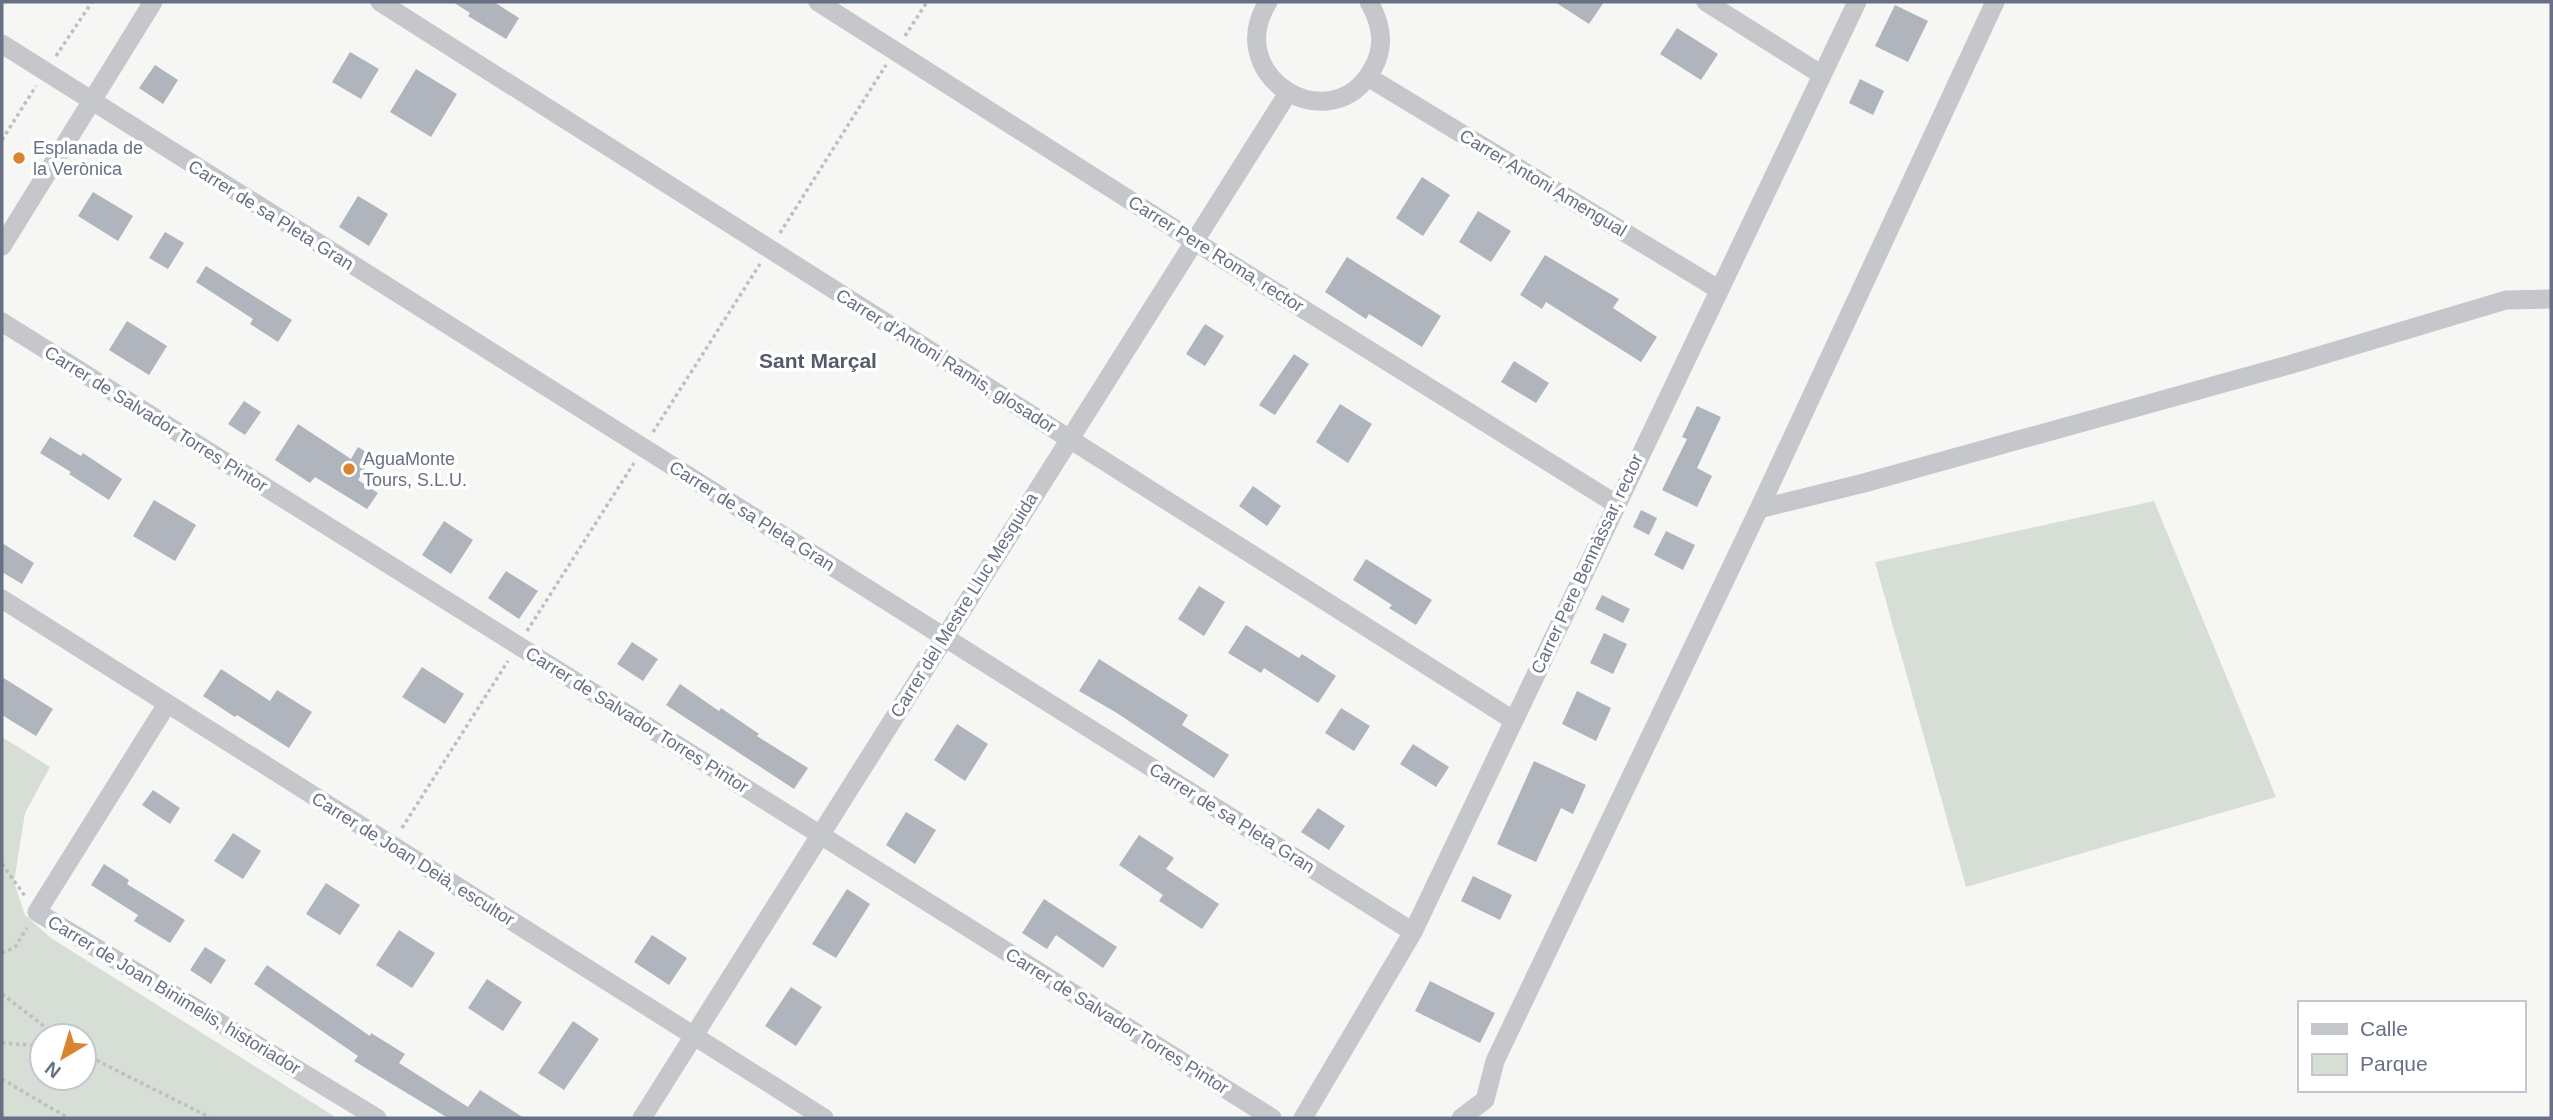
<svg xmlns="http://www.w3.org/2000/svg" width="2553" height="1120" font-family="Helvetica,sans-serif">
<rect width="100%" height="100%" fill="#f6f7f4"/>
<!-- green -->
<path fill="#d7ded5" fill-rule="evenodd" d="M2154,501l122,296 -310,90 -91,-325z
M2,737l48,30 -25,46 -11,69 11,33 26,23 286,180h-335zM42,1036h42v42h-42z"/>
<!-- building -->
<path fill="#b0b4bc" d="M453,2h41l25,16 -13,21 -38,-23 2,-3z
M1555,2h49l-15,22z
M1895,5l33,16 -20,41 -33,-16z
M1677,28l41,26 -17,26 -41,-26z
M350,52l29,17 -18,30 -29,-17z
M155,65l23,15 -15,24 -24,-16z
M416,69l41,25 -26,43 -41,-25z
M1860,79l24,12 -11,24 -24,-12z
M1422,177l28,18 -27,41 -27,-18z
M93,192l40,24 -15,25 -40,-25z
M358,196l30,18 -19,32 -30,-19z
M1478,211l33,20 -20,31 -32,-20z
M165,232l19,11 -16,26 -19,-11z
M1545,255l74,44 -6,9 44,29 -16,25 -95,-60 -4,7 -22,-14z
M1347,257l94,59 -19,31 -53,-33 -3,5 -41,-27z
M206,266l86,54 -14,22 -28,-18 3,-5 -57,-37z
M127,321l40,25 -18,29 -40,-25z
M1205,324l19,12 -19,30 -19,-12z
M1294,354l15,10 -34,51 -16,-10z
M1514,361l35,22 -13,20 -35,-21z
M244,401l17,11 -16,23 -17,-11z
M1340,404l32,20 -24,39 -32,-21z
M1697,406l24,11 -24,51 15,8 -15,31 -35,-17 25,-51 -5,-2z
M298,424l53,35 7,-12 15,9 -15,24 20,13 -11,16 -52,-32 -5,6 -35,-23z
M50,437l31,19 2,-3 39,26 -13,21 -40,-26 2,-2 -31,-19z
M1253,486l28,20 -14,20 -28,-20z
M154,500l42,25 -21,36 -42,-25z
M1641,510l16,8 -8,17 -16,-8z
M444,521l29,19 -22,34 -29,-19z
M1666,531l29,14 -12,25 -29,-15z
M2,543l32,20 -12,21 -20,-12z
M1366,559l66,41 -16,25 -27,-17 3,-3 -39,-25z
M506,571l32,20 -19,28 -31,-21z
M1199,586l26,16 -21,34 -26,-17z
M1602,595l28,14 -7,14 -28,-14z
M1246,625l53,33 3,-4 34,22 -18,27 -54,-35 -3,5 -33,-20z
M1604,633l23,11 -14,30 -23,-11z
M632,642l26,17 -15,22 -26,-17z
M1099,659l89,56 -6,10 47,30 -15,23 -97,-65 -38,-22z
M422,667l42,27 -19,30 -43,-27z
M221,669l49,32 7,-11 35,22 -23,36 -52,-33 -2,2 -32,-21z
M2,677l51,32 -17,27 -34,-21z
M680,684l39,27 2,-3 38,26 -2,2 51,32 -14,21 -128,-84z
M1577,691l34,17 -15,33 -34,-17z
M1341,708l29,18 -16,25 -29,-18z
M957,724l31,20 -23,37 -31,-21z
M1413,744l36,23 -13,20 -36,-23z
M1534,761l52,24 -13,29 -12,-6 -25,54 -39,-18z
M153,790l27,18 -10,16 -28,-19z
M1318,808l27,18 -16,24 -28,-18z
M906,812l30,18 -21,34 -29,-19z
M233,833l28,18 -18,28 -29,-18z
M1139,835l35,23 -8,11 53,35 -17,25 -43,-28 4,-6 -44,-30z
M104,864l25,16 -2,4 58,36 -15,23 -36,-22 4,-6 -47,-30z
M1473,876l39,19 -12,25 -39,-19z
M326,883l34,22 -20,30 -34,-21z
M847,889l23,15 -34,54 -24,-14z
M1044,899l73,48 -14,21 -47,-33 -9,14 -25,-16z
M399,930l36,23 -23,35 -36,-23z
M652,935l35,23 -18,27 -35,-23z
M205,947l21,13 -15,24 -21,-14z
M267,965l103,71 1,-3 34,21 -6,9 69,44 12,-17 44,28h-76l-94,-57 4,-5 -104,-72z
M487,979l35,23 -19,29 -35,-23z
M1430,981l65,32 -15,30 -65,-32z
M791,987l31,20 -26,39 -31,-20z
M573,1021l26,18 -35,51 -26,-17z"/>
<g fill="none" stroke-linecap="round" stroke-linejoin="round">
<!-- path -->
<path stroke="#bebfc2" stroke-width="3.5" stroke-dasharray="3.5 3.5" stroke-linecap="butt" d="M905,36l22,-34
M56,56l36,-54
M2,140l34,-54
M780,233l106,-168
M653,432l107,-168
M527,631l107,-168
M402,828l106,-167
M2,864l23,32
M2,953l13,-6 12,-19
M2,994l55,42
M2,1043l40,3
M84,1054l127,64
M2,1079l66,39"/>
<!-- minor -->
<path stroke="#c5c7cb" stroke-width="19" d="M380,2l1133,718
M818,2l376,239 422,263
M1268,2c-47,76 65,141 105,66 13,-23 8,-45 -4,-66
M1706,2l116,73
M2,44l1411,888
M1368,77l350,212
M2,246l151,-244
M2,322l1270,796
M1759,509l236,-507
M2,599l822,519
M167,704l-130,208 340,206
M642,1118l646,-1025
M1303,1118l110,-186 444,-930
M1461,1118l24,-18 10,-39 264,-552 105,-26 428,-119 214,-64 45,-1"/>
</g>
<!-- markers -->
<g fill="#da8431" stroke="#fff" stroke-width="2.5">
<circle cx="19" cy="158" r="7"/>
<circle cx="349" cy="469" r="7"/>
</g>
<g text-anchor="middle" stroke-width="7" stroke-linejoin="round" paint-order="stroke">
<!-- poi labels -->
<g font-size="18" fill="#677084" stroke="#fff" text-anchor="start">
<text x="33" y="154">Esplanada de<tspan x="33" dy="21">la Verònica</tspan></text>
<text x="363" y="465">AguaMonte<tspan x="363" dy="21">Tours, S.L.U.</tspan></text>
</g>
<!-- street labels -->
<g font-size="18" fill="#677084" stroke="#fff">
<text transform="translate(1543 183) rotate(31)" y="6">Carrer Antoni Amengual</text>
<text transform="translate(271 215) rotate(32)" y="6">Carrer de sa Pleta Gran</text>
<text transform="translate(1216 254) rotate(32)" y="6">Carrer Pere Roma, rector</text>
<text transform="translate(946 361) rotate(32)" y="6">Carrer d'Antoni Ramis, glosador</text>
<text transform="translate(156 419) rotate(32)" y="6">Carrer de Salvador Torres Pintor</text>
<text transform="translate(752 516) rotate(32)" y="6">Carrer de sa Pleta Gran</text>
<text transform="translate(1587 564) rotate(-65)" y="6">Carrer Pere Bennàssar, rector</text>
<text transform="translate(964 605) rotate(-58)" y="6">Carrer del Mestre Lluc Mesquida</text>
<text transform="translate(637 720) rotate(32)" y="6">Carrer de Salvador Torres Pintor</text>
<text transform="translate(1232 818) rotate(32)" y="6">Carrer de sa Pleta Gran</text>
<text transform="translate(413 859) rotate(32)" y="6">Carrer de Joan Deià, escultor</text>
<text transform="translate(174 995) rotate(31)" y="6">Carrer de Joan Binimelis, historiador</text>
<text transform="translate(1117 1021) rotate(32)" y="6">Carrer de Salvador Torres Pintor</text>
</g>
<!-- quarter labels -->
<g font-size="21" font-weight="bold" fill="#555b69" stroke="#fff">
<text x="818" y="368">Sant Marçal</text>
</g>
</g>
<!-- border -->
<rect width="2553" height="1120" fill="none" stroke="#677084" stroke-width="7"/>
<!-- legend -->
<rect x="2298" y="1001" width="228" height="91" fill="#ffffff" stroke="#c2c6ce" stroke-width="2"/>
<rect x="2312" y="1024" width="35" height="10" fill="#c5c7cb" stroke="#c2c6ce" stroke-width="2"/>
<text x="2360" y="1036" font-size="21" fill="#677084">Calle</text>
<rect x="2312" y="1054" width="35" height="21" fill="#d7ded5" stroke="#c2c6ce" stroke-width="2"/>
<text x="2360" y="1071" font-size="21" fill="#677084">Parque</text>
<!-- north arrow -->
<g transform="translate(63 1057) rotate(218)"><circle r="33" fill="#ffffff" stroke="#c2c6ce" stroke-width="2"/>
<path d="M0-5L12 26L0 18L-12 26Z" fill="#da8431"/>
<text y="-10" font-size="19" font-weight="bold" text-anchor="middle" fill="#677084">N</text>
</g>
</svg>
